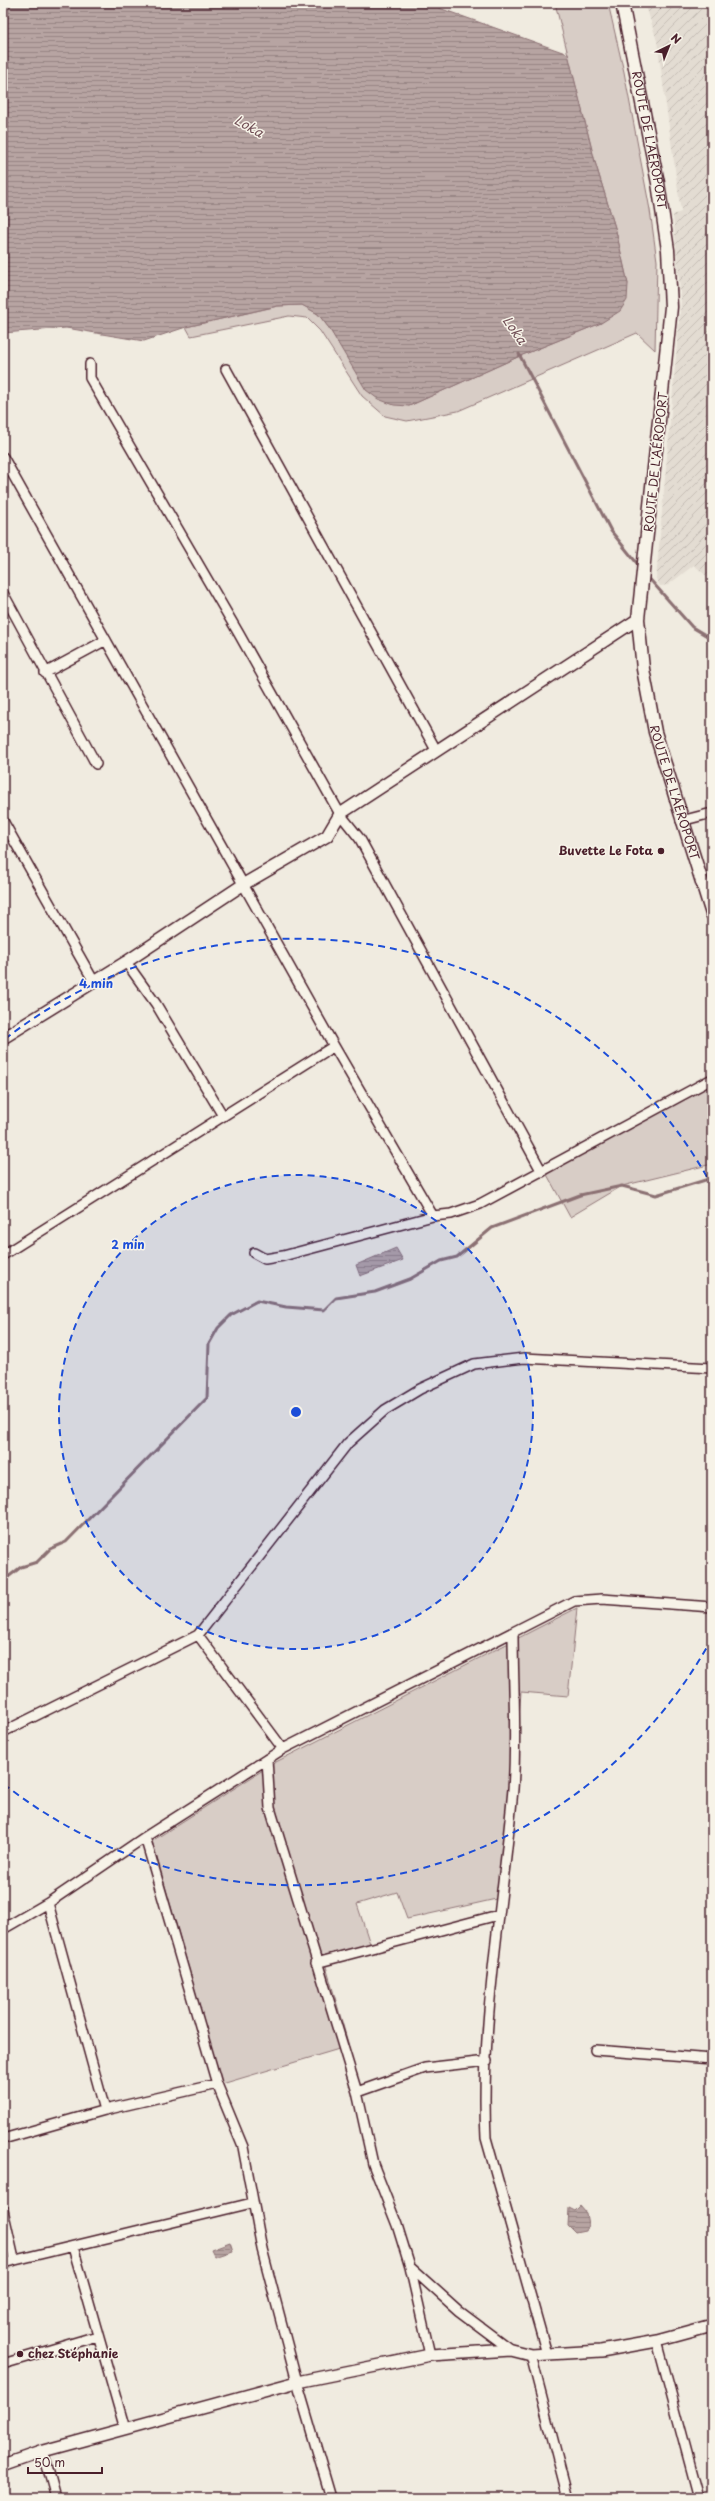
<svg xmlns="http://www.w3.org/2000/svg" width="715" height="2501" font-family="'Playpen Sans',sans-serif">
<defs>
<pattern id="industrial-furrows" width="10" height="10" patternUnits="userSpaceOnUse"><rect width="10" height="10" fill="#e3dcd2"/><path d="M-1 1l2-2M0 10L10 0M9 11l2-2" fill="none" stroke="#c4bcb4"/></pattern>
<pattern id="water-rules" width="6" height="5" patternUnits="userSpaceOnUse"><rect width="6" height="5" fill="#b7a4a2"/><path d="M0 2.5h6" fill="none" stroke="#978584"/></pattern>
</defs>
<rect width="100%" height="100%" fill="#f0ebe0"/>
<filter id="ink" filterUnits="userSpaceOnUse"><feTurbulence type="fractalNoise" baseFrequency=".025" numOctaves="2"/><feDisplacementMap in="SourceGraphic" scale="8" xChannelSelector="R" yChannelSelector="G"/><feConvolveMatrix kernelMatrix="1 2 1 2 8 2 1 2 1" color-interpolation-filters="sRGB"/></filter>
<g filter="url(#ink)">
<!-- industrial -->
<path fill="url(#industrial-furrows)" d="M645,3h67v578l-18,-16 -26,20 -8,1 -4,-7 25,-278 -8,-86 8,-3 -24,-171z"/>
<!-- green -->
<path fill="#d8cdc6" stroke="#917678" d="M555,3h53l16,69 26,138 7,51 -2,89 -18,-17 -179,78 -51,10 -22,-5 -23,-20 -42,-65 -13,-13 -18,-2 -98,20 -5,-9 92,-21 24,-1 16,9 11,14 38,62 42,16 111,-50 81,-33 27,-39 -12,-53 -21,-69z
M712,1078v86l-90,22 -52,31 -26,-48z
M577,1608l-9,88 -47,-4 -16,205 -98,22 -10,-27 -40,12 15,46 -47,13 24,83 -127,38 -70,-243 122,-78z"/>
<!-- water -->
<path fill="url(#water-rules)" stroke="#8b6f72" d="M3,3h422l143,51 27,108 21,69 12,53 -1,16 -7,11 -19,12 -81,33 -111,50 -15,-1 -16,-6 -12,-9 -37,-62 -11,-14 -16,-9 -25,1 -91,21 -42,14 -78,-13 -63,5z
M396,1248l7,12 -43,16 -4,-11z
M580,2206l6,7 2,12 -3,6 -10,2 -7,-7 1,-18 6,3z
M230,2242l3,9 -18,6 -4,-8z"/>
<g fill="none" stroke-linecap="round" stroke-linejoin="round">
<!-- stream -->
<path stroke="#8b6f72" stroke-width="3" d="M519,354l92,177 29,36
M646,575l46,52 20,12
M3,1581l18,-14 16,-5 13,-13 16,-7 141,-144 2,-54 9,-16 13,-13 26,-14 29,6 38,3 12,-12 39,-6 35,-13 31,-18 16,-4 35,-29 88,-33 42,-9 34,9 56,-17"/>
<defs>
<path id="minor" d="M90,364v14l149,256 101,180 20,25 182,333
M226,369l210,381
M3,457l331,589 99,170
M3,593l93,171
M45,673l61,-33
M3,821l90,159
M681,821l31,-8
M126,962l30,42 67,112
M254,1253l11,6 18,-3 150,-40 18,-2 29,-10 232,-125
M3,1255l331,-209
M513,1632c0,52 4,106 0,157 -10,115 -33,234 -27,349l61,216
M198,1635l85,114
M3,1732l195,-97 150,-192 37,-33 35,-21 54,-25 50,-6 188,10
M267,1759l3,49 87,284 16,72 24,61 13,42 49,44 52,39
M145,1837l72,247 26,63 19,102 35,133 34,116
M48,1903l57,207
M3,1929l45,-26 97,-66 138,-88 291,-148 28,-2 110,8
M316,1963l182,-48
M595,2050l117,9
M357,2092l68,-24 62,-7
M3,2139l102,-29 112,-26
M3,2210l11,49
M73,2247l52,182
M3,2263l249,-60
M410,2267l20,88
M657,2341l42,157
M531,2355l37,143
M3,2364l94,-28
M43,2451l13,47"/>
<path id="tertiary" d="M3,1038l123,-76 118,-78 83,-48 13,-22 298,-195
M3,2465l40,-14 254,-69 133,-27 81,-5 20,5 70,-4 56,-10 55,-15"/>
<g id="secondary">
<path id="s1" d="M622,3l36,180 10,67 3,57 -33,312 5,50 12,63 57,182"/>
</g>
</defs>
<!-- minor casing -->
<use href="#minor" stroke="#4a1f2b" stroke-width="12"/>
<!-- tertiary casing -->
<use href="#tertiary" stroke="#4a1f2b" stroke-width="14"/>
<!-- secondary casing -->
<use href="#secondary" stroke="#4a1f2b" stroke-width="15"/>
<!-- minor -->
<use href="#minor" stroke="#f7f3e8" stroke-width="9"/>
<!-- tertiary -->
<use href="#tertiary" stroke="#f7f3e8" stroke-width="11"/>
<!-- secondary -->
<use href="#secondary" stroke="#f7f3e8" stroke-width="12"/>
</g>
</g>
<!-- distance rings -->
<circle cx="296" cy="1412" r="237" fill="#1d4ed8" fill-opacity=".12"/>
<g fill="none" stroke="#1d4ed8" stroke-width="2" stroke-dasharray="7 5">
<circle cx="296" cy="1412" r="237"/>
<path d="M712 1638A473 473 0 0 1 5 1785M5 1039A473 473 0 0 1 712 1186"/>
</g>
<!-- markers -->
<g fill="#4a1f2b" stroke="#f7f3e8" stroke-width="1.5">
<circle cx="661" cy="851" r="4"/>
<circle cx="20" cy="2354" r="4"/>
</g>
<g text-anchor="middle" stroke-width="3" stroke-linejoin="round" paint-order="stroke">
<!-- street labels -->
<g font-size="12" fill="#4a1f2b" stroke="#f7f3e8">
<text dy="4" stroke="none"><textPath href="#s1" startOffset="140">ROUTE DE L'AÉROPORT</textPath></text>
<text transform="translate(656 462) rotate(-84)" y="4">ROUTE DE L'AÉROPORT</text>
<text dy="4" stroke="none"><textPath href="#s1" startOffset="800">ROUTE DE L'AÉROPORT</textPath></text>
</g>
<!-- poi labels -->
<g font-size="12" font-weight="bold" fill="#4a1f2b" stroke="#f7f3e8" text-anchor="end">
<text x="653" y="855">Buvette Le Fota</text>
<text x="28" y="2358" text-anchor="start">chez Stéphanie</text>
</g>
<!-- water labels -->
<g font-size="13" font-style="italic" fill="#704e55" stroke="#f7f3e8">
<text transform="translate(249 126) rotate(29)" y="5">Loka</text>
<text transform="translate(515 330) rotate(55)" y="5">Loka</text>
</g>
</g>
<circle cx="296" cy="1412" r="6" fill="#1d4ed8" stroke="#f7f3e8" stroke-width="2"/>
<g font-size="12" text-anchor="middle" font-weight="bold" fill="#1d4ed8" stroke="#f7f3e8" stroke-width="3" stroke-linejoin="round" paint-order="stroke">
<text x="96" y="988">4 min</text>
<text x="128" y="1249">2 min</text>
</g>
<!-- margin -->
<rect width="715" height="2501" fill="none" stroke="#f7f3e8" stroke-width="16"/>
<rect x="8" y="8" width="699" height="2485" fill="none" stroke="#4a1f2b" stroke-width="1.5" filter="url(#ink)"/>
<!-- north arrow -->
<g transform="translate(669 46) rotate(43)" stroke="#f7f3e8" stroke-width="3" paint-order="stroke">
<path d="M0-3L7 15L0 10L-7 15Z" fill="#4a1f2b"/>
<text y="-6" font-size="11" font-weight="bold" text-anchor="middle" fill="#4a1f2b">N</text>
</g>
<!-- scale -->
<path d="M28 2467v6h74v-6" fill="none" stroke="#4a1f2b" stroke-width="2"/>
<text x="34" y="2467" font-size="12" fill="#4a1f2b" stroke="#f7f3e8" stroke-width="3" paint-order="stroke">50 m</text>
</svg>
